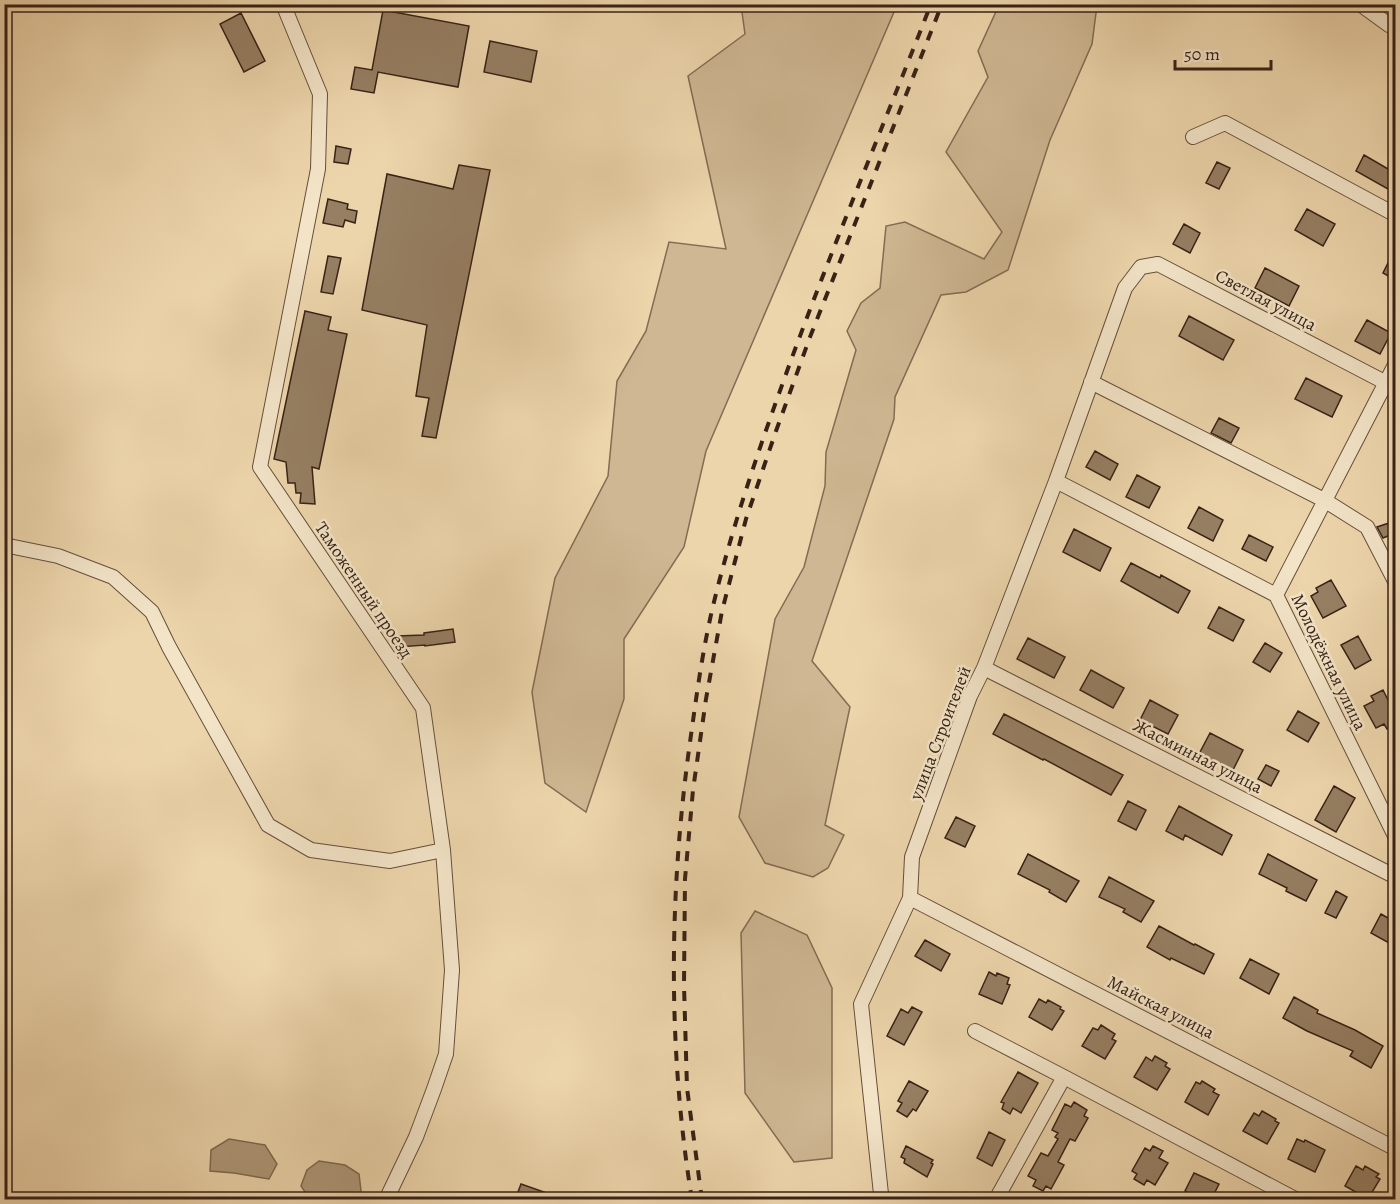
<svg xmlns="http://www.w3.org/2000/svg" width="1400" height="1204" font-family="Alegreya,serif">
<rect width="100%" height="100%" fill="#edd5ab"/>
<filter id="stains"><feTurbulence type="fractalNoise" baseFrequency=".00333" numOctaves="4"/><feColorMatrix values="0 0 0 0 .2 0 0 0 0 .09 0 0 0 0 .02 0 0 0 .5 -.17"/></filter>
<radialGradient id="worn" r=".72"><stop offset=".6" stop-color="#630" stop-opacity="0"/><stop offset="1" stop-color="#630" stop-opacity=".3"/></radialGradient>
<!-- green -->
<path fill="#ceb792" stroke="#836c54" stroke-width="1.5" d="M741,5h156l-191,446 -22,96 -60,92v60l-38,113 -41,-29 -13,-91 23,-114 53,-102 9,-95 29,-50 23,-89 57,7 -38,-173 57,-42z
M999,5h98l-5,39 -42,96 -42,130 -42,22 -25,3 -46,102 -1,22 -82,242 38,46 -25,118 19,10 -16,33 -15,9 -48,-14 -26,-46 36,-198 29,-52 21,-81 1,-34 30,-102 -9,-19 14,-28 19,-15 6,-62 19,-4 79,37 18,-27 -56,-80 42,-75 -10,-26z
M755,911l52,24 25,53v170l-38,4 -49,-69 -4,-160z"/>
<!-- water -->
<path fill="#af9878" stroke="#7f6951" stroke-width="1.5" d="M229,1139l36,6 12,19 -8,15 -35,-6 -24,-2 1,-21z
M319,1161l26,4 14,9 2,17 -9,8h-27l-18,-4 -6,-9 6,-16z"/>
<!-- building -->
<path fill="#967f63" stroke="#382216" stroke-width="1.5" d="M383,10l86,16 -11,61 -80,-15 -4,21 -23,-4 4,-22 17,3z
M241,13l24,48 -21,11 -24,-48z
M490,41l47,10 -6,31 -47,-10z
M336,146l15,3 -3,15 -14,-2z
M1364,155l31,18v20l-39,-22z
M1217,162l13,6 -11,21 -13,-6z
M459,165l31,5 -54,268 -14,-2 7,-38 -13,-2 11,-71 -65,-15 25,-136 66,15z
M328,199l20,5 -1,5 10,2 -2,12 -10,-3 -2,7 -20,-4z
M1307,209l28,15 -12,22 -28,-16z
M1184,224l16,9 -10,20 -17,-9z
M1395,249v31l-12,-7z
M328,256l13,2 -8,36 -12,-2z
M1265,268l34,18 -10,20 -34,-18z
M305,311l26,6 -3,13 19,4 -28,135 -7,-2 3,37 -15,-1 1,-10h-5l-1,-10h-7l-2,-21 -12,-3z
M1189,316l45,24 -11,20 -44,-24z
M1367,320l24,13 -11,21 -25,-13z
M1306,378l36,18 -10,21 -37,-18z
M1219,418l20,10 -8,15 -20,-10z
M1095,451l23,13 -8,16 -24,-13z
M1137,475l23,12 -11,21 -23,-11z
M1199,507l24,13 -10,21 -25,-13z
M1392,522l3,11 -12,5 -6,-11z
M1074,529l37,19 -11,23 -37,-19z
M1249,535l24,12 -7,14 -24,-12z
M1131,563l29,15 1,-3 29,16 -12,22 -57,-32z
M1331,580l15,26 -23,12 -12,-22 7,-4 -2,-4z
M1219,607l25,13 -11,21 -25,-13z
M453,629l2,13 -30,4v-1l-27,2 -1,-11 27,-1v-2z
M1358,636l13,24 -16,9 -14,-24z
M1028,638l37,19 -11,21 -37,-19z
M1265,643l17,10 -12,19 -17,-10z
M1091,670l33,18 -11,20 -33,-18z
M1383,690l12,24v10l-8,5 -3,-5 -8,4 -12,-22 10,-5 -3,-5z
M1150,700l28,15 -10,19 -28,-14z
M1298,711l21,12 -11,19 -21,-12z
M1004,714l119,61 -12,20 -67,-36 -1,1 -50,-26z
M1210,733l33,17 -11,22 -33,-18z
M1266,765l13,6 -8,15 -13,-7z
M1334,786l21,12 -19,34 -21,-12z
M1128,801l18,9 -10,20 -18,-9z
M1179,806l53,29 -10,20 -37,-20 -2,5 -17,-9z
M956,817l19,9 -10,21 -20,-9z
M1028,854l51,27 -13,21 -17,-10 1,-2 -32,-16z
M1268,854l49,26 -11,21 -20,-10 1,-3 -28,-14z
M1109,877l45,24 -13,21 -18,-10 2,-3 -26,-12z
M1336,891l11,6 -11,21 -11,-5z
M1381,914l14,8v9l-6,12 -18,-10z
M1159,926l35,19 1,-1 19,10 -10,20 -33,-16 -1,2 -23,-13z
M925,940l25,14 -9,17 -26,-15z
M1250,959l29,15 -10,20 -29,-16z
M989,972l7,4 1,-3 12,5 -2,6 3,1 -8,19 -23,-10z
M1294,997l24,13 -1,3 38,17 28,16 -12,22 -21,-12 3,-5 -46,-20 -24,-13z
M1039,999l7,4 2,-3 13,7 -1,2 4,2 -12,19 -23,-13z
M912,1007l10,5 -18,33 -17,-9 14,-27 7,4z
M1101,1025l14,9 -3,5 4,2 -11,18 -23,-13 11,-18 5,2z
M1155,1056l12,7 -2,3 5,3 -13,21 -23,-13 12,-20 6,4z
M1018,1072l20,11 -17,30 -8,-5 -3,6 -8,-5 2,-6 -3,-1z
M909,1081l19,10 -12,20 -3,-2 -6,8 -10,-6 5,-8 -4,-2z
M1202,1081l13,8 -2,3 6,3 -11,20 -23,-13 11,-20 4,2z
M1074,1102l13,8 -3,6 4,2 -13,23 -5,-2 -12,23 6,3 -13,24 -5,-3 -3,5 -10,-5 3,-6 -8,-4 13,-23 7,3 10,-17 -3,-2 3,-4 -6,-3 13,-26 6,3z
M1262,1111l14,8 -1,2 4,2 -12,21 -24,-13 11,-18 5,3z
M989,1132l16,8 -13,26 -15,-8z
M1297,1139l7,3 1,-2 20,10 -10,22 -27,-13z
M906,1146l27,14 -2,3 2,1 -6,13 -23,-14 1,-4 -4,-2z
M1153,1146l10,5 -4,7 9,5 -13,22 -8,-5 -3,5 -10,-6 3,-5 -5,-3 13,-23 5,3z
M1356,1166l7,4 2,-4 14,8 -3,3 4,2 -12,20 -23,-13z
M1194,1173l25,11 -8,16h-9l-17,-9z
M521,1184l40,14v2h-46z"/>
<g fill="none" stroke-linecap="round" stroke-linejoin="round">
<defs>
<path id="minor" d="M283,4l37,90 -2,75 -58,298 163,241 20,142 9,120 -6,84 -12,35 -18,48 -30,63
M1360,4l29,21 7,2
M1193,137l32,-14 171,92
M1091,382l233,118 43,27 29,56
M1056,481l220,114 120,243
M4,545l54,11 55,21 39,35 17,35 99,178 43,25 79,11 53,-11
M1276,595l120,-232
M984,668l412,209
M910,898l486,251
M975,1031l89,46 233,123
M885,1200l-4,-6 -20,-190 49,-106 2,-41 58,-161 14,-28 72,-187 69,-193 16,-21 17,-3 238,124
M1005,1200l-7,-4 66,-119"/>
</defs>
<!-- minor casing -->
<use href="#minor" stroke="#654f3b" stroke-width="16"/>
<!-- minor -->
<use href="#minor" stroke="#f3e4c8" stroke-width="14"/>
<!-- rail -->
<path stroke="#382216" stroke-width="4" stroke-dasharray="10 10" stroke-linecap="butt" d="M692,1200c-25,-154 -23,-312 -1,-465 6,-43 12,-87 22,-129 20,-83 48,-163 77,-243 44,-120 94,-239 141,-359
M702,1200l-15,-112 -3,-103 1,-106 8,-89 13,-91 16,-88 24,-92 30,-88 34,-94 132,-333"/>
</g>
<g text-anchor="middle" stroke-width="5" stroke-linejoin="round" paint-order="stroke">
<!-- street labels -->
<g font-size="18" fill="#382216" stroke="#f3e4c8">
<text transform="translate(1266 300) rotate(28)" y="6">Светлая улица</text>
<text transform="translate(364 590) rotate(56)" y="6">Таможенный проезд</text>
<text transform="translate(1329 662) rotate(64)" y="6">Молодёжная улица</text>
<text transform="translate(940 733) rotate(-69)" y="6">улица Строителей</text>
<text transform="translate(1198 756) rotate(27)" y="6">Жасминная улица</text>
<text transform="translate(1161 1007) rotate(27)" y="6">Майская улица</text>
</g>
</g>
<!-- margin -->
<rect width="1400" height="1204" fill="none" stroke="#edd5ab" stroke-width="24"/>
<rect x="6" y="6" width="1388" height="1192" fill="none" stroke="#382216" stroke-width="3"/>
<rect x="12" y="12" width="1376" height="1180" fill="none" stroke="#382216" stroke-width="1.5"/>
<!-- scale -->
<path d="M1175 60v9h96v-9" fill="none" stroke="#382216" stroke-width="3"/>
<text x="1184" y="60" font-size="18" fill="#382216" stroke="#f3e4c8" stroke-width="4.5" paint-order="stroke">50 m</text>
<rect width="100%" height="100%" filter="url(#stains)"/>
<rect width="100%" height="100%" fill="url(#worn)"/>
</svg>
